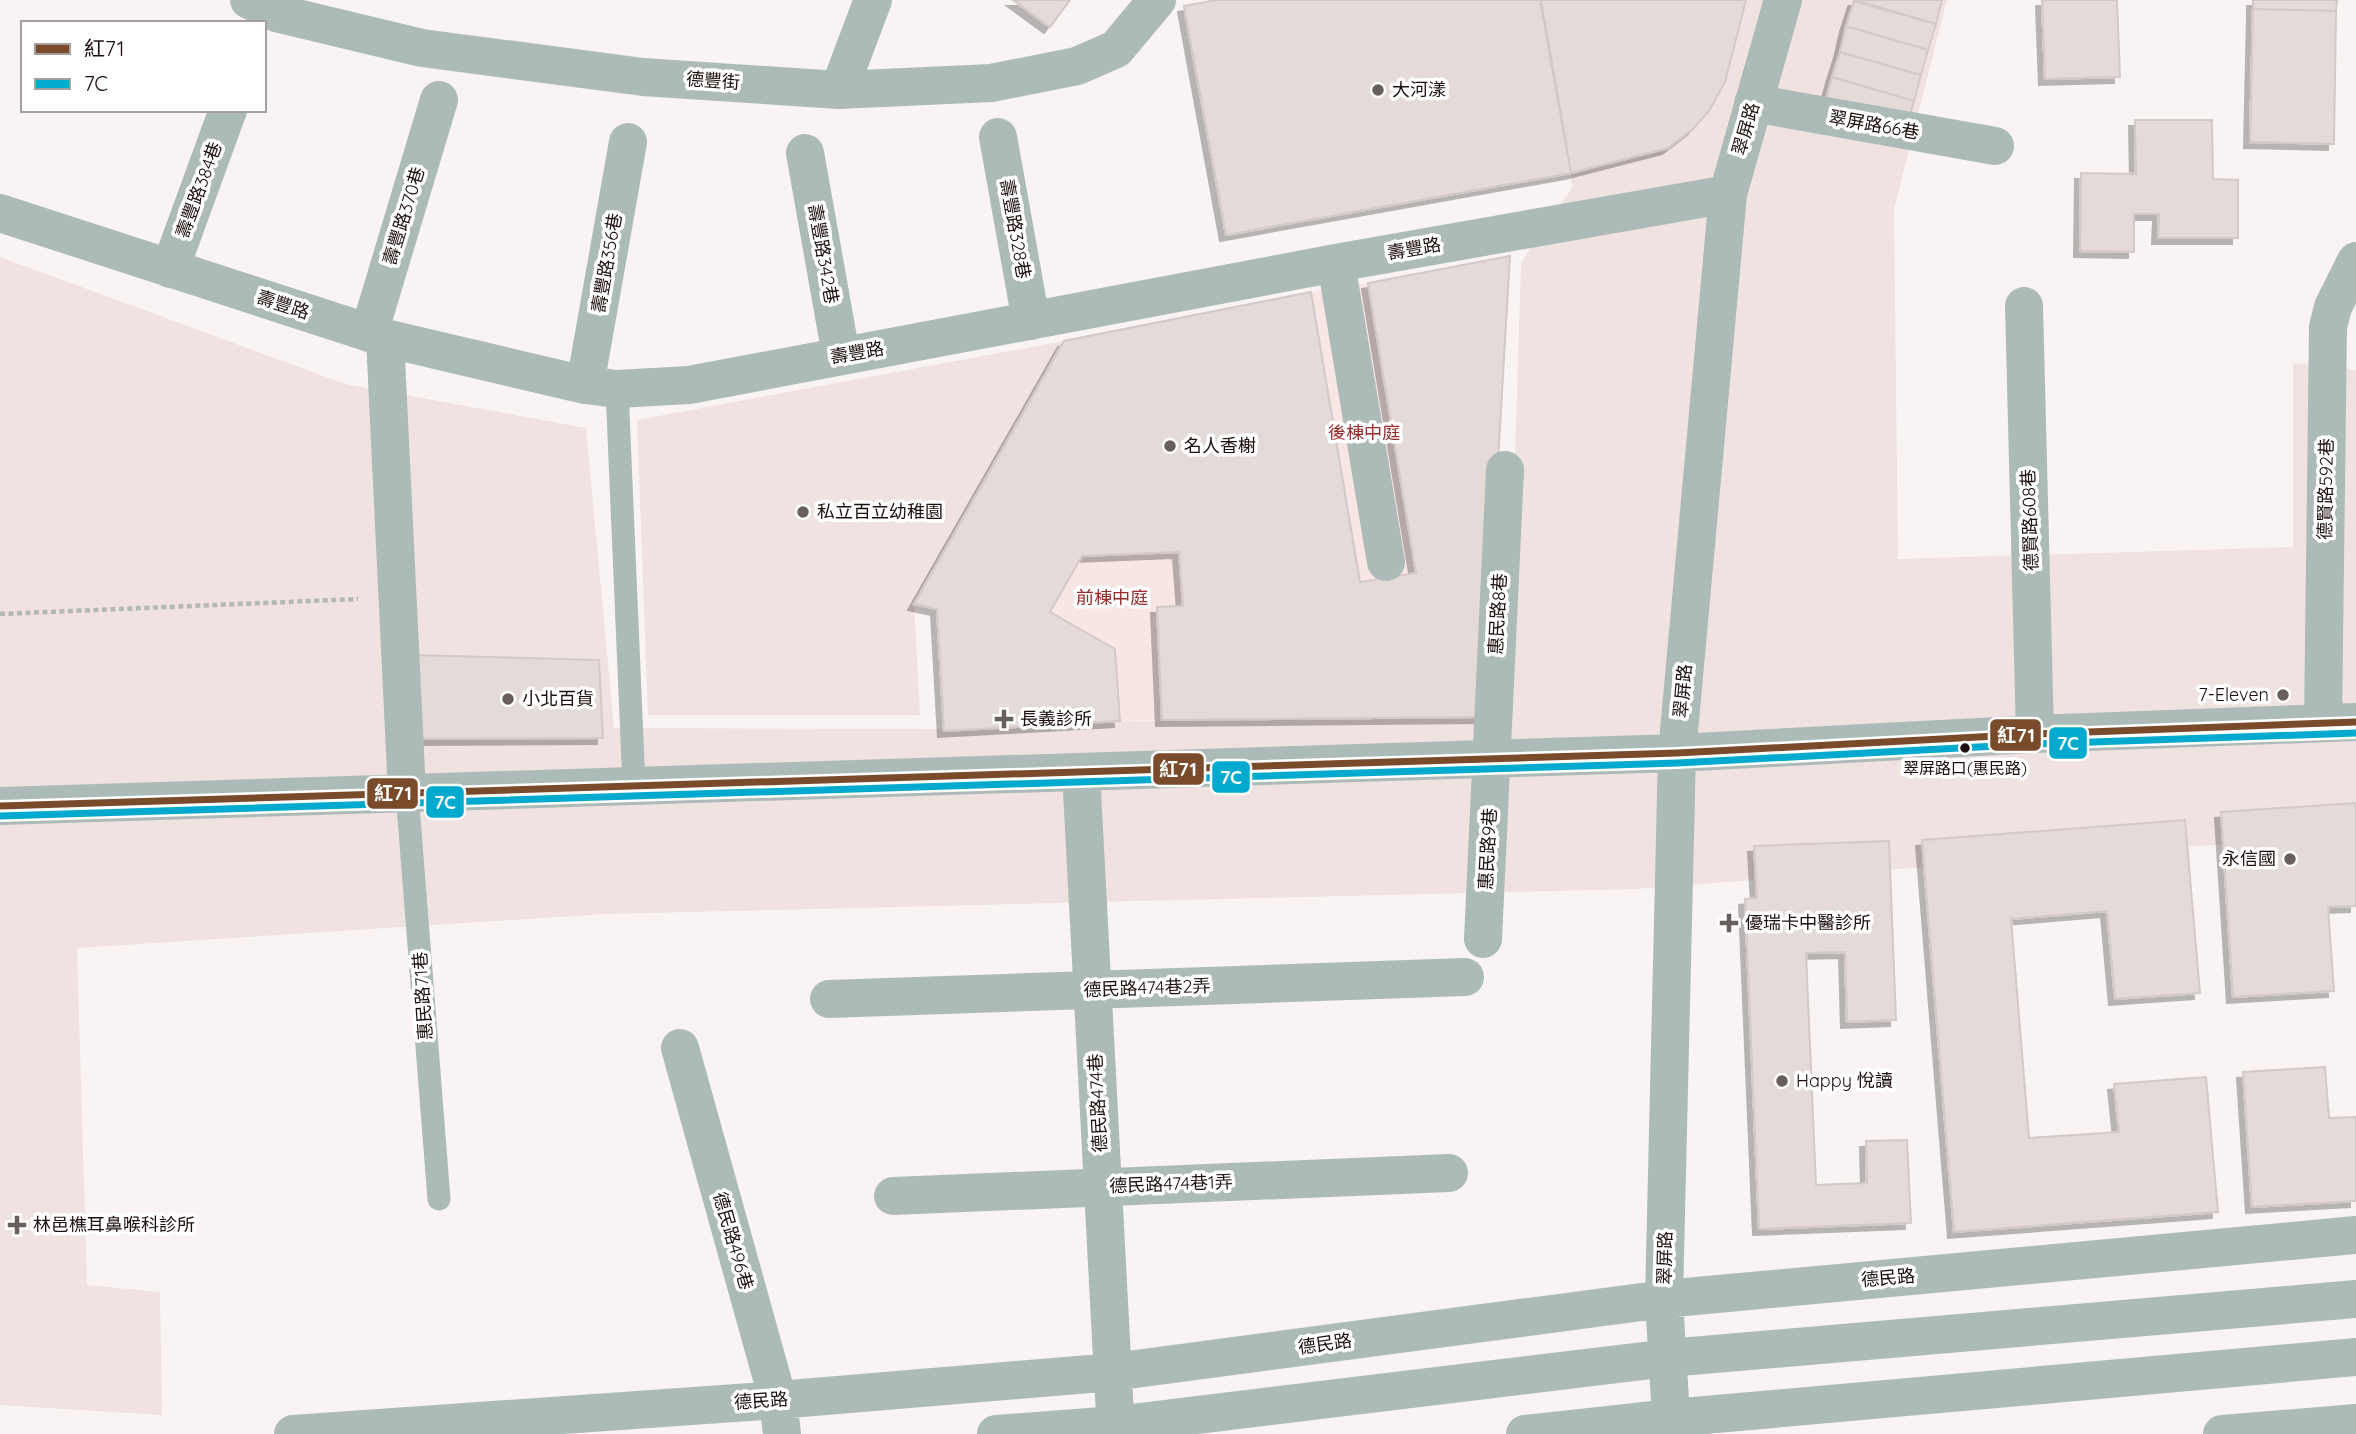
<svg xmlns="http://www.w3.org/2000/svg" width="2356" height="1434" font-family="Quicksand,'Noto Sans TC',sans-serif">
<defs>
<filter id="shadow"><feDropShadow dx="-6" dy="6" stdDeviation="0" flood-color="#0004"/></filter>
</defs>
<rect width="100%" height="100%" fill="#f9f4f3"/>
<!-- built -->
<path fill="#efe2e1" d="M1548,0h399l-53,209 4,350 395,-12v-184l63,7v464l-720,55 -1031,25 -528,34 10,337 73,7 2,123 -162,-10v-1148l345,127 241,44 28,300 332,1 174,-8 387,-3 14,-455 51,-75z
M1064,341l-150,263 6,111h-272l-11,-295z"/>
<!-- green -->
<path fill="#f7e6e4" d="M1368,283l48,290 -56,9 -49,-290z
M1179,552l4,54 -26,2 5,112 -42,1 -5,-72 -65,-37 32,-56z"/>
<!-- building -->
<path fill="#e4dad8" stroke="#d2c9c8" stroke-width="2" filter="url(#shadow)" d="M1013,0h57l-20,27z
M1216,0h324l31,173 -345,62 -42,-229z
M1541,0h205l-21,82 -16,29 -16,18 -25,19 -97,25z
M1854,0h88l-6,24z
M2042,0h75l3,77 -75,2z
M2253,0h84l-1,11 -83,-2z
M1854,1l82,23 -8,26 -82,-24z
M2253,9l83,2 -2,133 -84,-2z
M1846,26l82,24 -7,25 -81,-23z
M1840,52l81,23 -7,26 -82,-24z
M1832,77l82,24 -7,25 -82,-23z
M2135,120h77l1,59 25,1v58h-80l1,-24h-25v38l-54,-1 1,-78 55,1z
M1510,256l-27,461 -321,3 -5,-113 26,-1 -4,-54 -97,4 -32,56 65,37 5,72 -176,10 -7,-122 -23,-5 150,-263 247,-49 49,290 56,-9 -48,-290z
M413,655l186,5 4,78 -187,1z
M2356,803v103l-28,1 6,84 -101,6 -12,-185z
M2185,820l15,173 -85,6 -8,-88 -96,8 18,219 90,-6 -5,-48 92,-7 12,135 -264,20 -32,-392z
M1889,841l7,179 -49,2 -2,-70 -39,1 10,232 51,-2 -1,-42 41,-1 4,83 -152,6 -14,-330 12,-1 -3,-52z
M2325,1067l4,51 27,-1v84l-104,6 -9,-135z"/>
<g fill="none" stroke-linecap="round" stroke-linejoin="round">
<!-- path -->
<path stroke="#b2b8b7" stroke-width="4.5" stroke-dasharray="5 3.5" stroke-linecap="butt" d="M0,614l358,-15"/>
<!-- service -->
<path stroke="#acbbb7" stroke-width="23" d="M617,389l17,397
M407,793l32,406"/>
<!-- minor -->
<path stroke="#acbbb7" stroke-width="38" d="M249,0l27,13 146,35 221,29 196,13 152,-7 86,-17 39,-17 41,-49
M839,90l34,-90
M1753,103l242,43
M998,137l33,184
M805,153l36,202
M0,213l385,125 200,47 32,4 72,-4 647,-122 392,-69
M1336,263l50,299
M170,269l58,-159
M2024,306l11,428
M369,333l70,-233
M385,338l22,455
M585,385l43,-243
M2323,723l5,-396 5,-20 23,-46
M1081,772l35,662
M0,806l1677,-53 358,-19 321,-12
M1483,939l22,-469
M829,999l636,-22
M680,1048l98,352 4,34
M893,1196l556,-23
M293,1434l485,-34 335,-28 551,-73 692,-64
M1672,1434l-8,-135 13,-546 51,-559 55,-194
M2222,1434l134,-11"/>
<!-- tertiary -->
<path stroke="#acbbb7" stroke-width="38" d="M996,1434l119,-9 553,-67 688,-59
M1525,1434l147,-16 684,-61"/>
<defs>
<path id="bus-1" d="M0,806l1677,-53 358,-19 321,-12"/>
<path id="bus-2" d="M0,816l1677,-53 358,-19 321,-11"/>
</defs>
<!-- bus-1 casing -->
<use href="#bus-1" stroke="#fff" stroke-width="12"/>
<!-- bus-2 casing -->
<use href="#bus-2" stroke="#fff" stroke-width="12"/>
<!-- bus-1 -->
<use href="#bus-1" stroke="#7a4b2a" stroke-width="7"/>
<!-- bus-2 -->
<use href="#bus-2" stroke="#00a9ce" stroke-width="7"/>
</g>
<!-- markers -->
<g fill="#695e5e" stroke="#fff" stroke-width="2.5">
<circle cx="1378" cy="90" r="7"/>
<circle cx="1170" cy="446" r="7"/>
<circle cx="803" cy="512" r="7"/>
<circle cx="2283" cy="695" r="7"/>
<circle cx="508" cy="699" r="7"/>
<path d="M1000.5 708.5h7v7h7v7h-7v7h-7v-7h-7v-7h7z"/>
<circle cx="2290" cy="859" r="7"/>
<path d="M1725.5 912.5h7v7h7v7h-7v7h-7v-7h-7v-7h7z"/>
<circle cx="1782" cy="1081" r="7"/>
<path d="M13.5 1214.5h7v7h7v7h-7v7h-7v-7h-7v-7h7z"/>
</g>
<circle fill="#1c0e0d" stroke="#fff" stroke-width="2.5" cx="1965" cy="748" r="6"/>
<g text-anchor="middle" stroke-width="7" stroke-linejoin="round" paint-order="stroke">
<!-- bus labels -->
<g font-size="16" fill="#1c0e0d" stroke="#fff">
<text x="1965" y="774">翠屏路口(惠民路)</text>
</g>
<!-- street labels -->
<g font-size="18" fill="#1c0e0d" stroke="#fff">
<text transform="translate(713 81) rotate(4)" y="6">德豐街</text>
<text transform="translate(1874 125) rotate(10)" y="6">翠屏路66巷</text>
<text transform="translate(1746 129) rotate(-74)" y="6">翠屏路</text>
<text transform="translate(199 190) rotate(-70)" y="6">壽豐路384巷</text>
<text transform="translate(404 216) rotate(-73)" y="6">壽豐路370巷</text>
<text transform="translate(1015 229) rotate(80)" y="6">壽豐路328巷</text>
<text transform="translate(1414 249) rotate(-10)" y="6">壽豐路</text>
<text transform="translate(823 254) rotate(80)" y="6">壽豐路342巷</text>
<text transform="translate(607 263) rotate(-80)" y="6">壽豐路356巷</text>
<text transform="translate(283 305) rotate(18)" y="6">壽豐路</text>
<text transform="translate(857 353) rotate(-10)" y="6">壽豐路</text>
<text transform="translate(2326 489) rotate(-89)" y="6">德賢路592巷</text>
<text transform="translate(2030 520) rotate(-92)" y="6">德賢路608巷</text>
<text transform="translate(1498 614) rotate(-87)" y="6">惠民路8巷</text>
<text transform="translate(1683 691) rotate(-85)" y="6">翠屏路</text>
<text transform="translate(1488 849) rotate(-87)" y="6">惠民路9巷</text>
<text transform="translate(1147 988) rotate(-2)" y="6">德民路474巷2弄</text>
<text transform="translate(423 996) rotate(-94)" y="6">惠民路71巷</text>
<text transform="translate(1098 1103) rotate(-93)" y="6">德民路474巷</text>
<text transform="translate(1171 1184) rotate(-2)" y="6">德民路474巷1弄</text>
<text transform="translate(733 1241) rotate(74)" y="6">德民路496巷</text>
<text transform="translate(1665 1258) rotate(-89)" y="6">翠屏路</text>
<text transform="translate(1888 1278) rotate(-5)" y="6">德民路</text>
<text transform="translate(1325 1344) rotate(-8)" y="6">德民路</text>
<text transform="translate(761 1401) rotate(-4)" y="6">德民路</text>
</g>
<!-- poi labels -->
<g font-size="18" fill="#1c0e0d" stroke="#fff" text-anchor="start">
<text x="1392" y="96">大河漾</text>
<text x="1184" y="452">名人香榭</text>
<text x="817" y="518">私立百立幼稚園</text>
<text x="2269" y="701" text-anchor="end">7-Eleven</text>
<text x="522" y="705">小北百貨</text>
<text x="1020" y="725">長義診所</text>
<text x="2276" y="865" text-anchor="end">永信國</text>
<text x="1745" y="929">優瑞卡中醫診所</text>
<text x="1796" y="1087">Happy 悅讀</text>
<text x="33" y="1231">林邑樵耳鼻喉科診所</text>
</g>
<!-- park labels -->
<g font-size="18" fill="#992b2b" stroke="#fff">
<text x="1364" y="439">後棟中庭</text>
<text x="1112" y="604">前棟中庭</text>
</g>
</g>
<g stroke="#fff" stroke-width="2.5">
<rect x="1989" y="718" width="53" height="34" rx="7" fill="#7a4b2a"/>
<rect x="2048" y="726" width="40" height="34" rx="7" fill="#00a9ce"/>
<rect x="1152" y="752" width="53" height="34" rx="7" fill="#7a4b2a"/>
<rect x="1211" y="760" width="40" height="34" rx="7" fill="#00a9ce"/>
<rect x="366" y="777" width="53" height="33" rx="7" fill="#7a4b2a"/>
<rect x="425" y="785" width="40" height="34" rx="7" fill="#00a9ce"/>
</g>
<g font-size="19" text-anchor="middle" font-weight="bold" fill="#fff">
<text x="2016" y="742">紅71</text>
<text x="2068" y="750">7C</text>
<text x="1178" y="776">紅71</text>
<text x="1231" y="784">7C</text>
<text x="393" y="800">紅71</text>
<text x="445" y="809">7C</text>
</g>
<!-- legend -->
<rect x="21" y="21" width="245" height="91" fill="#ffffff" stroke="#a49f9e" stroke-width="2"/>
<rect x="35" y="44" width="35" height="10" fill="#7a4b2a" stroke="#a49f9e" stroke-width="2"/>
<text x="84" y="56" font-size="21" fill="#1c0e0d">紅71</text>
<rect x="35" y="79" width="35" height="10" fill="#00a9ce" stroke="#a49f9e" stroke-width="2"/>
<text x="84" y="91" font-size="21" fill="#1c0e0d">7C</text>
</svg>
